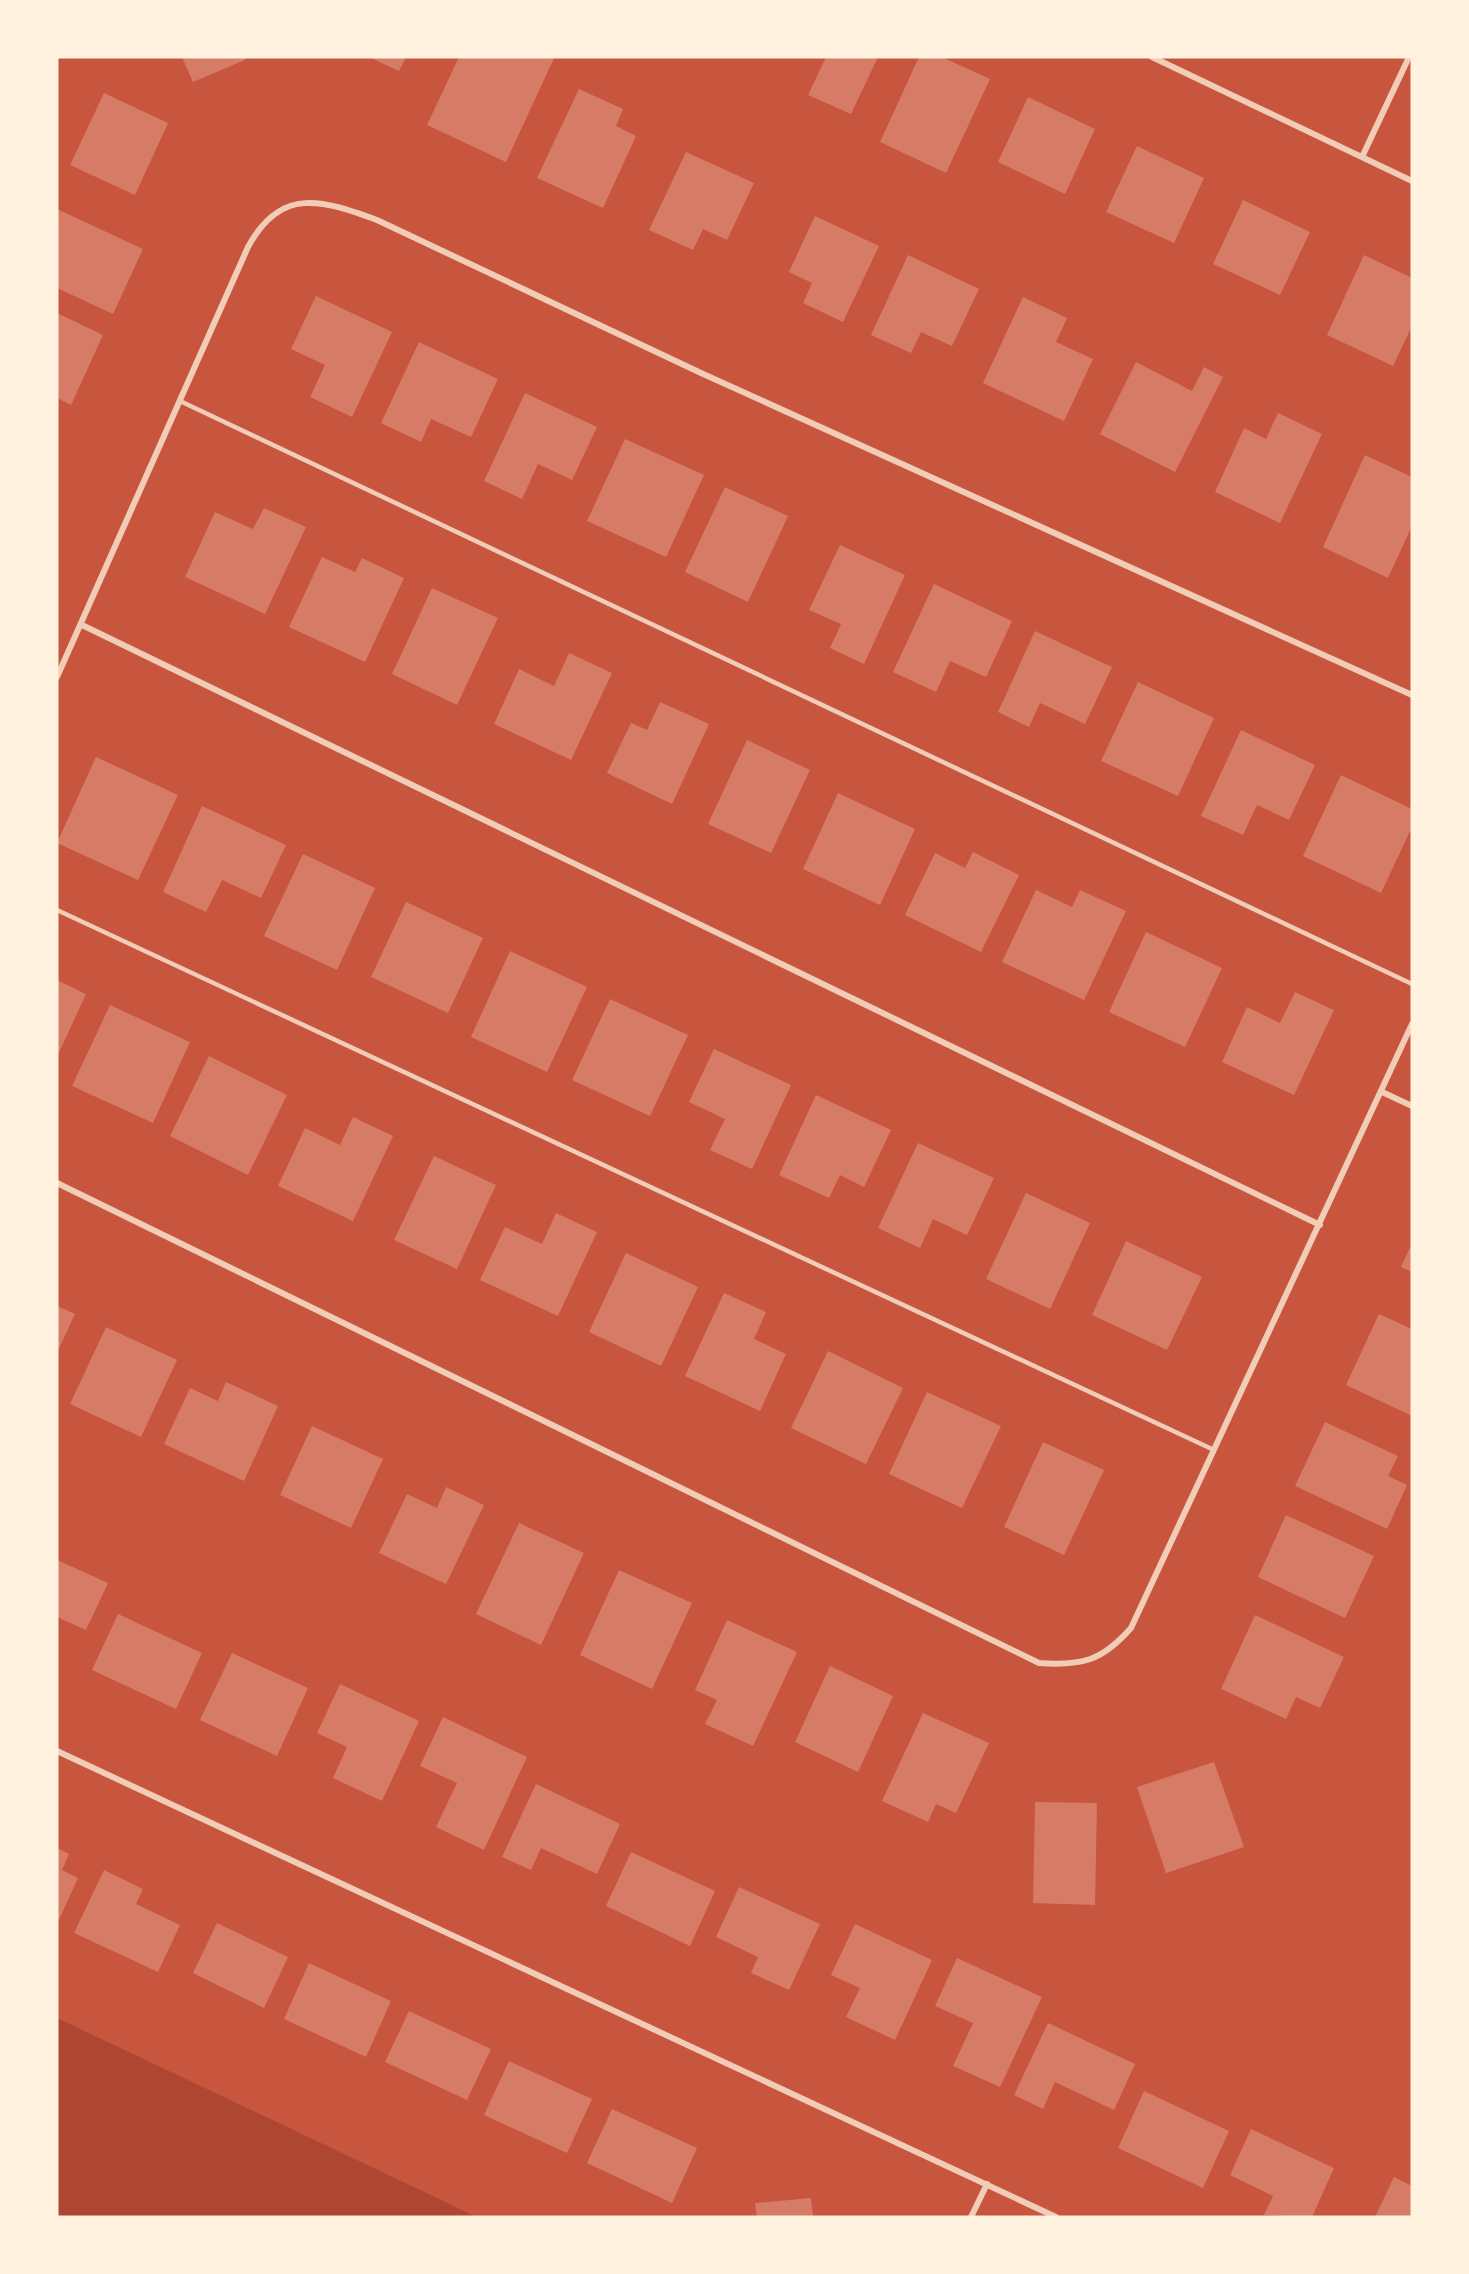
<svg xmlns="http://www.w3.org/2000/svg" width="1469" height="2274" font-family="'Roboto Serif',serif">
<rect width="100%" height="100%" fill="#c8553d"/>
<!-- green -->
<path fill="#ae4732" d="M57,2018l420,199h-420z"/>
<!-- building -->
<path fill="#d67c66" d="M182,57h62l1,3 -52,22z
M369,57h37l-7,14z
M459,57l95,1 -48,104 -79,-37z
M826,57h52l-27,57 -43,-19z
M919,57h23l48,22 -44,94 -66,-31z
M579,89l44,20 -7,17 20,10 -33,72 -66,-30z
M104,93l64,30 -33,72 -65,-30z
M1028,97l67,32 -30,65 -67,-32z
M1137,146l67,32 -30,65 -68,-31z
M686,152l68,31 -27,57 -24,-11 -10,21 -44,-20z
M1243,200l67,32 -30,63 -67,-31z
M57,209l86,40 -30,65 -56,-26z
M815,216l64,30 -36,76 -40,-19 9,-20 -23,-11z
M908,255l71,34 -27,57 -31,-14 -10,21 -40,-18z
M1364,255l48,23v48l-19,40 -66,-31z
M316,296l76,36 -40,85 -42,-20 15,-32 -34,-16z
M1023,297l44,21 -11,24 37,17 -29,62 -81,-38z
M57,313l46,22 -32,70 -14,-7z
M419,342l79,37 -27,58 -40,-18 -10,23 -40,-19z
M1136,362l56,29 12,-24 19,10 -48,95 -75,-38z
M525,393l72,34 -25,53 -34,-16 -16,35 -38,-18z
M1278,413l44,21 -42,89 -65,-31 29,-64 22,11z
M625,439l79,36 -38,82 -79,-36z
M1365,455l47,22v49l-24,52 -65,-31z
M725,487l63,29 -40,86 -63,-30z
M264,508l42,19 -41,87 -80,-37 30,-65 38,17z
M840,545l65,30 -41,89 -34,-16 11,-24 -32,-14z
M322,557l33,15 7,-14 42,20 -39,84 -76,-35z
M934,584l78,37 -26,56 -36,-16 -14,31 -43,-20z
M432,588l66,30 -41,87 -65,-31z
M1035,631l77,36 -27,57 -45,-21 -11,24 -31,-15z
M569,653l43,20 -41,87 -77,-36 25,-55 35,17z
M1138,682l76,36 -36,78 -77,-35z
M660,702l49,22 -37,80 -65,-31 24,-50 16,7z
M1241,730l74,35 -26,55 -32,-15 -14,30 -42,-19z
M747,740l63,30 -39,83 -63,-29z
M96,757l82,38 -40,85 -81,-37z
M1341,775l71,34v18l-31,66 -78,-37z
M838,793l77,36 -35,76 -77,-36z
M202,806l84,39 -25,53 -39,-18 -16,32 -43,-20z
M973,852l46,23 -38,77 -76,-37 30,-62 30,15z
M303,854l72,34 -38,82 -73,-34z
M1036,890l36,17 8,-17 46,21 -42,89 -82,-38z
M406,902l77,36 -35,75 -77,-36z
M1146,932l76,36 -37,79 -76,-35z
M510,951l77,36 -40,85 -76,-35z
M57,980l29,14 -29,63z
M1295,992l39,18 -40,85 -72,-33 25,-55 33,16z
M610,999l78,36 -38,81 -78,-36z
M110,1005l80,37 -37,81 -81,-37z
M714,1049l77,36 -39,84 -42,-19 15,-31 -36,-17z
M209,1056l78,39 -39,80 -78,-39z
M816,1095l75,35 -27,57 -24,-12 -11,23 -50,-23z
M353,1117l40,19 -40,85 -75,-35 27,-58 35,17z
M918,1143l76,35 -27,57 -34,-16 -13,29 -42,-20z
M434,1156l62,29 -39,84 -63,-29z
M1026,1193l64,30 -40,86 -64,-30z
M556,1213l41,19 -39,84 -78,-36 25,-53 37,17z
M1126,1241l76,36 -35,73 -75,-35z
M1412,1243v29l-11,-5z
M626,1253l72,34 -37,79 -72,-34z
M724,1293l42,19 -12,27 32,15 -26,57 -75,-35z
M57,1306l18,8 -18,39z
M1379,1314l33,15v87l-66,-31z
M106,1327l71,33 -36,77 -71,-33z
M828,1351l75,37 -37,76 -75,-36z
M226,1382l52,24 -34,75 -80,-37 26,-56 28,13z
M927,1392l74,34 -39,82 -73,-34z
M1325,1422l73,34 -10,20 19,9 -20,44 -92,-43z
M312,1426l71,33 -32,69 -71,-33z
M1043,1442l61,28 -40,85 -60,-28z
M446,1487l38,18 -38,79 -67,-31 28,-59 30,14z
M1286,1515l88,41 -29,62 -87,-41z
M519,1523l65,30 -43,92 -65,-31z
M57,1560l51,23 -22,47 -29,-13z
M619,1570l73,33 -40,86 -72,-34z
M118,1614l84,39 -26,56 -84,-39z
M1255,1615l89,42 -24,51 -24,-11 -10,22 -65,-30z
M727,1620l70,32 -44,94 -48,-22 12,-24 -22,-10z
M232,1653l76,35 -31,68 -77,-36z
M830,1666l63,30 -35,76 -63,-30z
M340,1684l79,37 -37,80 -49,-23 14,-31 -30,-14z
M923,1713l66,30 -33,70 -20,-9 -8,18 -46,-21z
M443,1717l84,40 -43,93 -48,-23 21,-44 -37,-17z
M1214,1762l30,85 -78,26 -29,-86z
M536,1784l84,40 -23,50 -56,-26 -10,22 -29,-13z
M1035,1802l62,1 -2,102 -62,-2z
M57,1848l12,6 -7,16 16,8 -21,46z
M631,1852l84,39 -25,55 -84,-40z
M104,1870l39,19 -7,15 44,21 -22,47 -84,-39z
M739,1887l81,37 -31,66 -38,-17 7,-16 -42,-20z
M217,1923l71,34 -24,51 -71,-35z
M855,1924l77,36 -37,80 -49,-23 14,-29 -29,-13z
M957,1958l85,39 -42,90 -47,-21 20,-43 -38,-17z
M309,1963l82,38 -25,56 -82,-38z
M409,2011l82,38 -24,51 -82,-38z
M1048,2023l87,41 -21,46 -59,-28 -12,27 -29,-14z
M509,2061l83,38 -25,54 -83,-38z
M1144,2091l85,40 -26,57 -85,-40z
M612,2109l85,39 -25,55 -85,-40z
M1251,2129l83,39 -22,49 -48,-2 9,-19 -43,-21z
M1394,2177l18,9v31h-37z
M811,2198l2,19h-56l-2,-14z"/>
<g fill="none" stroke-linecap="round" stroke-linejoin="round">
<!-- service -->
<path stroke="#f1ccb7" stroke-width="4.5" d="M180,401l1232,583
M57,910l1157,540"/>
<!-- minor -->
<path stroke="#f1ccb7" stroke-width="6" d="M1152,57l260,124
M1362,157l47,-100
M82,625l1238,600
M57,677l191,-430c33,-61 74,-47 129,-27l324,153 711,322
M1382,1092l30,14
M57,1183l982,480c43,3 63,-2 92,-35l281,-604
M57,1751l999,466
M971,2217l16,-33"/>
</g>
<!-- border -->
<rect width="1469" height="2274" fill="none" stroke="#fff3e0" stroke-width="117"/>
</svg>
